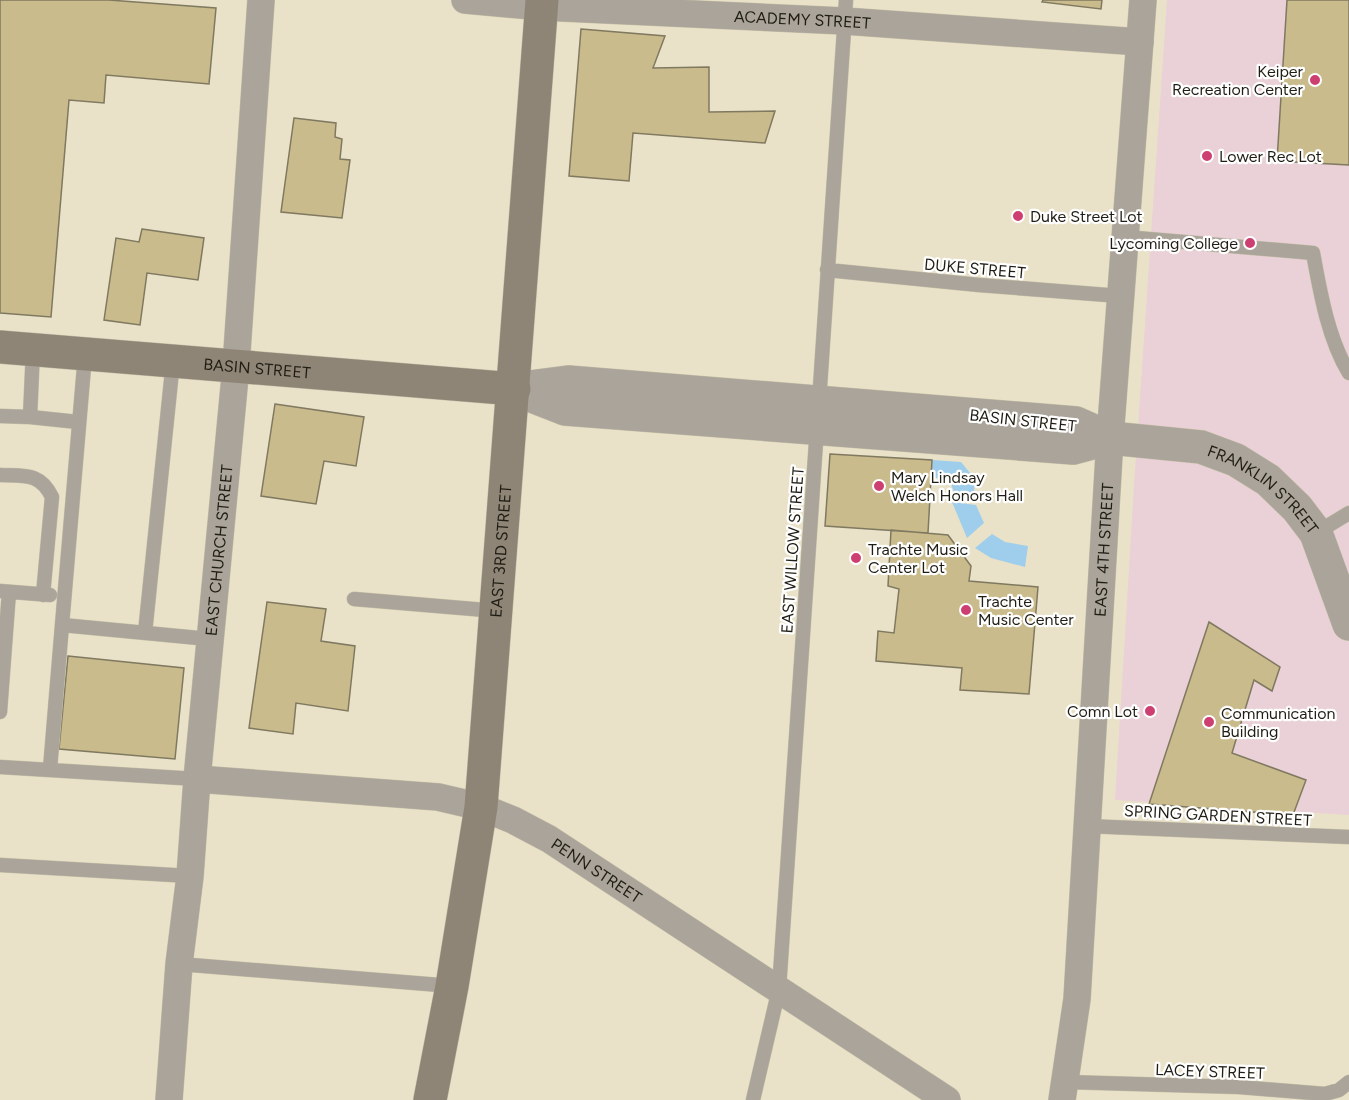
<svg xmlns="http://www.w3.org/2000/svg" width="1349" height="1100" font-family="Figtree,sans-serif">
<rect width="100%" height="100%" fill="#e9e2c8"/>
<!-- education -->
<path fill="#ead0d7" d="M1167,0h182v815l-234,-15 19,-314z"/>
<!-- water -->
<path fill="#9eceec" d="M932,460l29,2 14,17 -1,16 -20,-2 -4,-13 -19,-3z
M952,502l24,3 8,18 -17,15z
M992,534l13,8 23,4 -3,21 -34,-9 -16,-10z"/>
<!-- building -->
<path fill="#c9bb8b" stroke="#807961" stroke-width="1.5" d="M0,0h109l107,8 -7,76 -103,-9 -2,28 -35,-3 -18,217 -51,-4z
M1043,0h59l-1,9 -59,-7z
M1287,0h62v165l-72,-4z
M581,29l84,7 -12,32 56,-1v45l66,-1 -10,32 -132,-10 -4,48 -60,-5z
M294,118l42,5 -1,14 7,2 -2,20 10,1 -8,58 -61,-6z
M142,229l62,9 -6,42 -51,-7 -7,52 -36,-5 12,-82 23,4z
M275,404l89,13 -8,49 -32,-5 -8,43 -55,-8z
M830,454l102,6 -4,73 -103,-7z
M891,530l57,5 23,31 -2,15 69,6 -9,107 -69,-4 2,-22 -86,-7 2,-30 16,2 5,-44 -11,-3z
M267,602l59,7 -5,32 34,5 -7,65 -52,-8 -3,31 -44,-6z
M1209,622l71,45 -8,24 -18,-11 -22,73 74,27 -13,35 -144,-11z
M68,656l116,12 -9,91 -116,-10z"/>
<g fill="none" stroke-linecap="round" stroke-linejoin="round">
<defs>
<path id="service" d="M1125,237l188,16c7,38 15,86 36,120
M827,270l152,15 141,11
M819,402l27,-402
M0,416l30,1 3,-67
M30,417l48,5
M0,475c24,1 40,-3 52,22l-9,98
M1316,533l33,-20
M0,591l50,4
M354,599l143,12
M62,625l23,-270
M145,633l28,-272
M0,712l9,-120
M0,767l197,12
M50,769l12,-144 147,14
M1086,826l263,11
M0,865l190,11
M179,964l273,22
M1066,1082l173,5 86,7 14,-4 10,-8
M753,1100l26,-111 38,-562"/>
<g id="minor">
<path id="s1" d="M465,0l77,7 302,14 296,21"/>
<path id="s2" d="M197,779l241,18 43,10 32,13 36,19 398,261"/>
<path id="s3" d="M169,1100l10,-136 11,-88 7,-97 39,-413 25,-366"/>
<path id="s4" d="M1062,1100l15,-101 33,-561 33,-438"/>
</g>
<g id="tertiary">
<path d="M568,382l508,41 34,15 -37,10 -508,-39 -51,-20z"/>
<path id="s5" d="M1110,438l91,9 35,13 32,20 29,28 19,25 33,91"/>
</g>
<g id="secondary">
<path id="s6" d="M0,347l514,42"/>
<path id="s7" d="M430,1100l22,-114 29,-179 61,-807"/>
</g>
</defs>
<!-- service casing -->
<use href="#service" stroke="#c5bfa8" stroke-width="15"/>
<!-- minor casing -->
<use href="#minor" stroke="#c5bfa8" stroke-width="28"/>
<!-- tertiary casing -->
<use href="#tertiary" stroke="#c5bfa8" stroke-width="34"/>
<!-- secondary casing -->
<use href="#secondary" stroke="#c5bfa8" stroke-width="34"/>
<!-- service -->
<use href="#service" stroke="#aaa49a" stroke-width="14"/>
<!-- minor -->
<use href="#minor" stroke="#aaa49a" stroke-width="27"/>
<!-- tertiary -->
<use href="#tertiary" stroke="#aaa49a" stroke-width="33"/>
<!-- secondary -->
<use href="#secondary" stroke="#8f8577" stroke-width="33"/>
</g>
<!-- markers -->
<g fill="#cc3f70" stroke="#fff" stroke-width="2">
<circle cx="1315" cy="80" r="6"/>
<circle cx="1207" cy="156" r="6"/>
<circle cx="1018" cy="216" r="6"/>
<circle cx="1250" cy="243" r="6"/>
<circle cx="879" cy="486" r="6"/>
<circle cx="856" cy="558" r="6"/>
<circle cx="966" cy="610" r="6"/>
<circle cx="1150" cy="711" r="6"/>
<circle cx="1209" cy="722" r="6"/>
</g>
<g text-anchor="middle" stroke-width="4.5" stroke-linejoin="round" paint-order="stroke">
<!-- street labels -->
<g font-size="16" fill="#201e14" stroke="#fff">
<text dy="6" stroke="none"><textPath href="#s1" startOffset="338">ACADEMY STREET</textPath></text>
<text transform="translate(975 268) rotate(5)" y="6">DUKE STREET</text>
<text dy="6" stroke="none"><textPath href="#s6" startOffset="258">BASIN STREET</textPath></text>
<text transform="translate(1023 420) rotate(6)" y="6">BASIN STREET</text>
<text dy="6" stroke="none"><textPath href="#s5" startOffset="168">FRANKLIN STREET</textPath></text>
<text dy="6" stroke="none"><textPath href="#s3" startOffset="552">EAST CHURCH STREET</textPath></text>
<text transform="translate(792 550) rotate(-86)" y="6">EAST WILLOW STREET</text>
<text dy="6" stroke="none"><textPath href="#s4" startOffset="552">EAST 4TH STREET</textPath></text>
<text dy="6" stroke="none"><textPath href="#s7" startOffset="554">EAST 3RD STREET</textPath></text>
<text transform="translate(1218 815) rotate(3)" y="6">SPRING GARDEN STREET</text>
<text dy="6" stroke="none"><textPath href="#s2" startOffset="418">PENN STREET</textPath></text>
<text transform="translate(1210 1071) rotate(2)" y="6">LACEY STREET</text>
</g>
<!-- poi labels -->
<g font-size="16" fill="#201e14" stroke="#fff" text-anchor="start">
<text x="1303" y="77" text-anchor="end">Keiper<tspan x="1303" dy="18">Recreation Center</tspan></text>
<text x="1219" y="162">Lower Rec Lot</text>
<text x="1030" y="222">Duke Street Lot</text>
<text x="1238" y="249" text-anchor="end">Lycoming College</text>
<text x="891" y="483">Mary Lindsay<tspan x="891" dy="18">Welch Honors Hall</tspan></text>
<text x="868" y="555">Trachte Music<tspan x="868" dy="18">Center Lot</tspan></text>
<text x="978" y="607">Trachte<tspan x="978" dy="18">Music Center</tspan></text>
<text x="1138" y="717" text-anchor="end">Comn Lot</text>
<text x="1221" y="719">Communication<tspan x="1221" dy="18">Building</tspan></text>
</g>
</g>
</svg>
